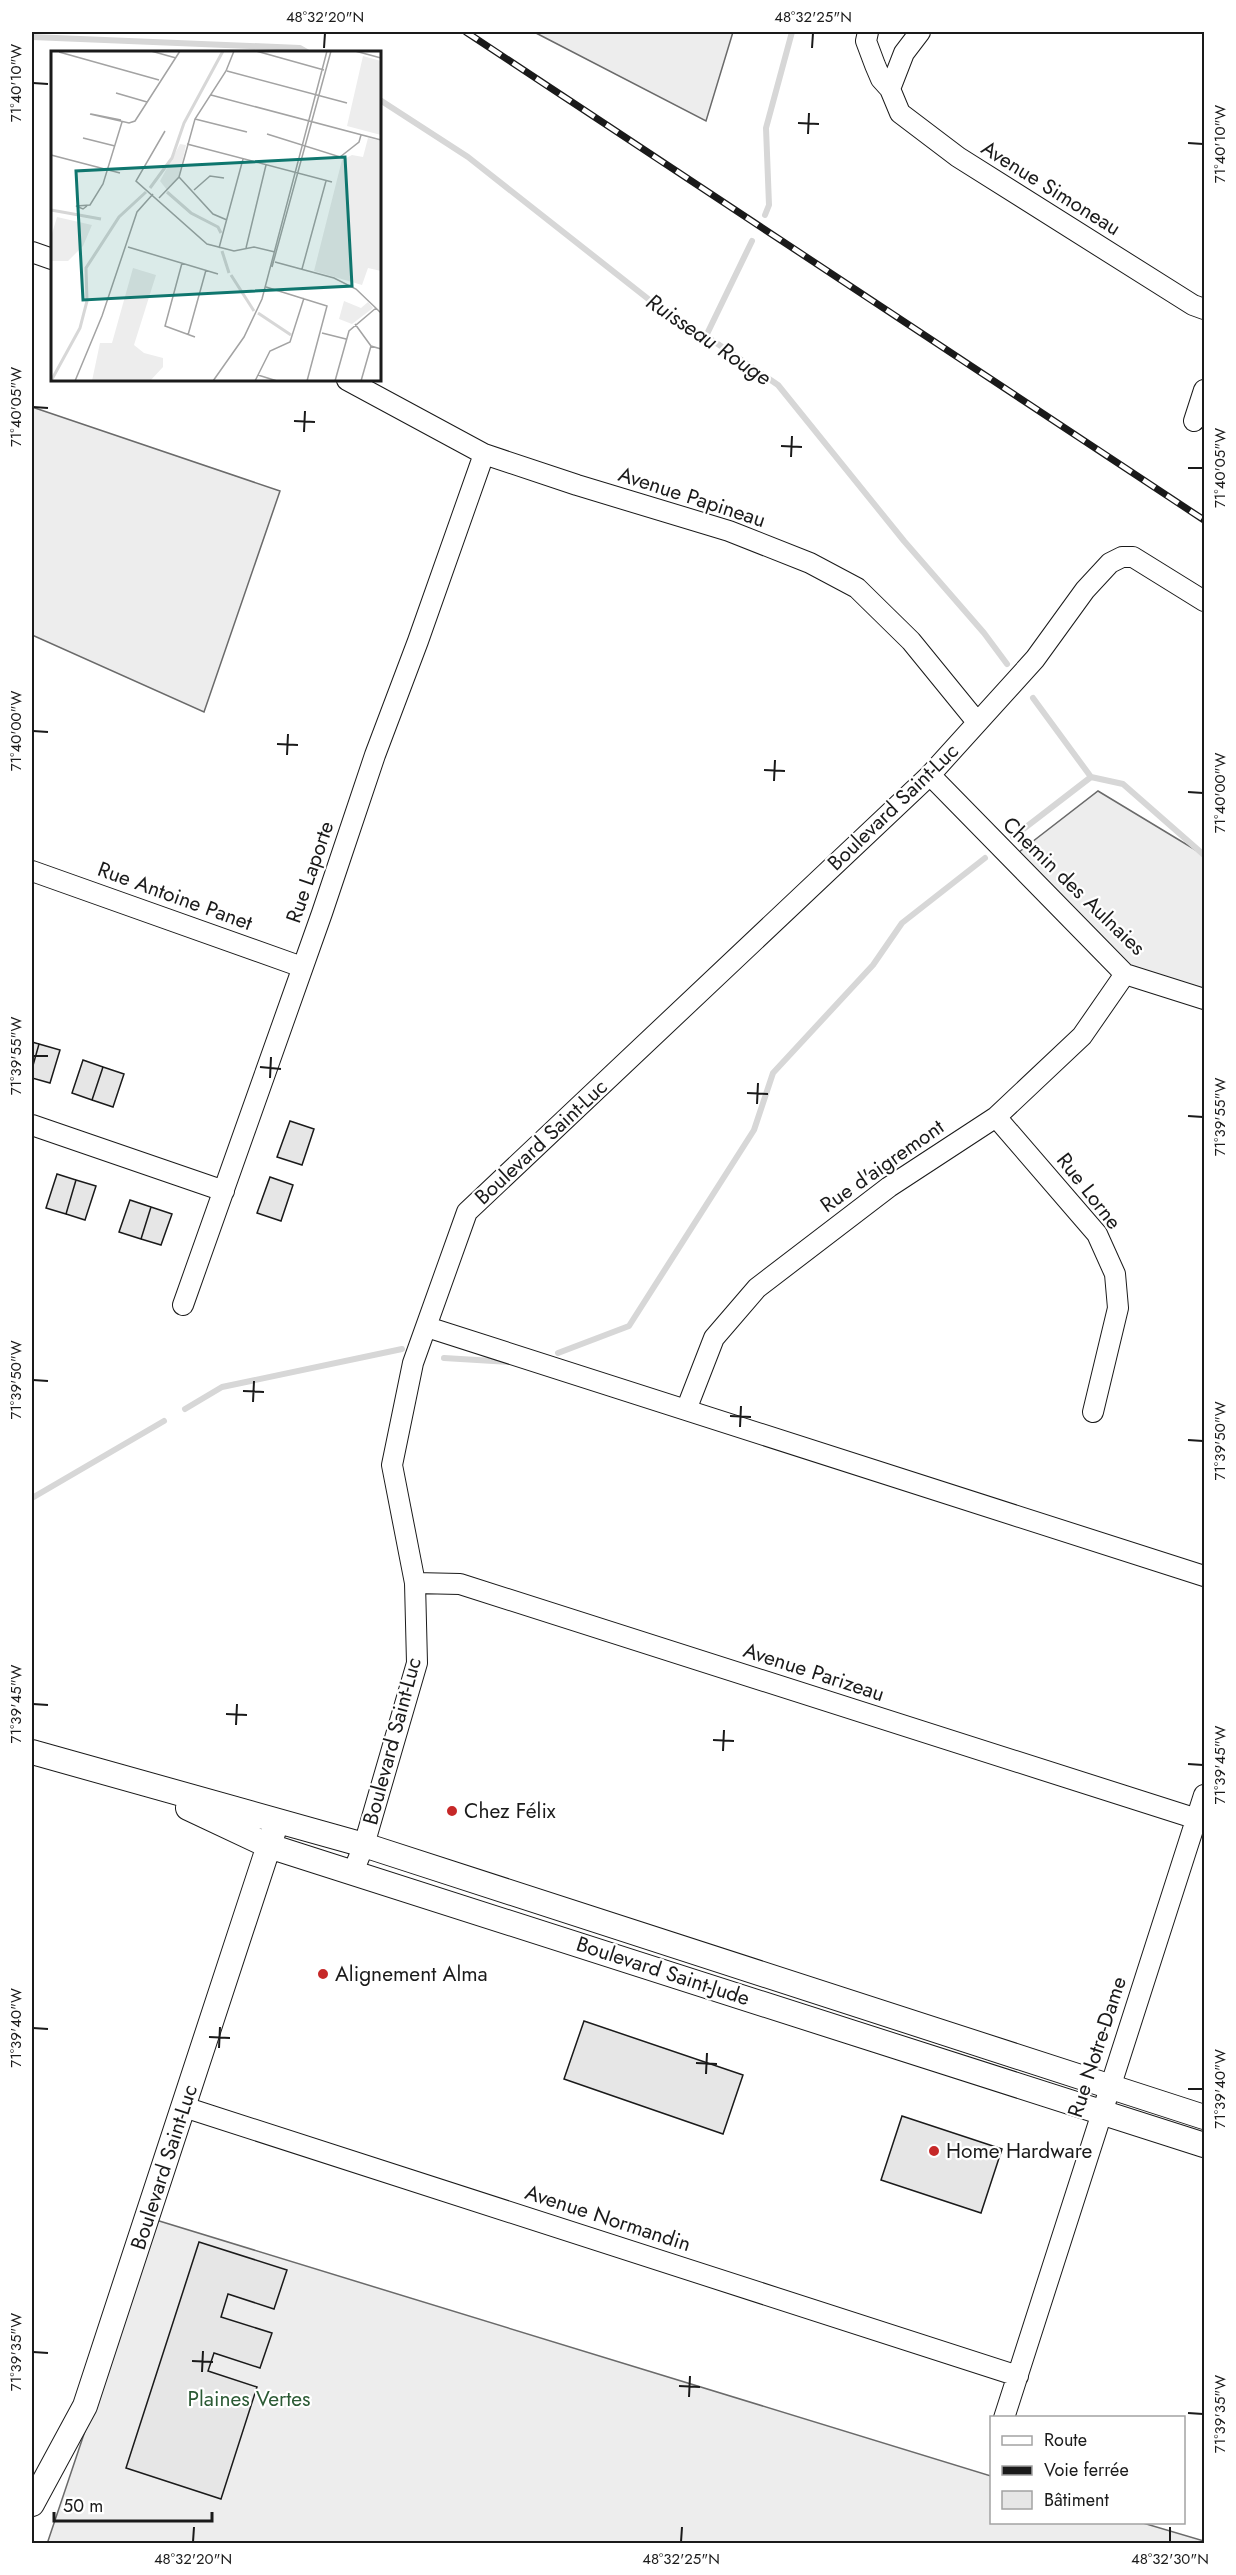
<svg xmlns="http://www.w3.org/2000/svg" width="1236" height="2575" font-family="Jost,sans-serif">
<rect width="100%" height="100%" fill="#fff"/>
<!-- built -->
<path fill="#ededed" stroke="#6a6a6a" stroke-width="1.5" d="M534,32h199l-27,89z
M32,407l248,84 -76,221 -172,-77z
M1098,791l106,64v140l-79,-21 -115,-115z
M156,2220l835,256 1,46 151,1 61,18v3h-1157z"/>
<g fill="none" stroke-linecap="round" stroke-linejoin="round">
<!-- stream -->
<path stroke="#d7d7d7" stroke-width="6" d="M32,37l268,11 7,4
M380,100l88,57 212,167 26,12 72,49 126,156 80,92 23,31
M765,215l4,-10 -3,-77 26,-96
M706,336l46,-95
M1033,698l58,79 32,7 81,71
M1013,837l78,-60
M558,1353l71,-27 125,-196 19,-57 100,-108 29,-42 83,-65
M444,1358l66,4
M185,1409l37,-22 180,-38
M32,1498l132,-77"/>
</g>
<!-- building -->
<path fill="#e6e6e6" stroke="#1a1a1a" stroke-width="1.5" d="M32,1042l7,2 -7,25z
M39,1044l21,6 -10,33 -18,-5v-9z
M83,1060l20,7 -11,33 -20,-7z
M103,1067l21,7 -11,33 -21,-7z
M290,1121l24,8 -12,36 -25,-8z
M57,1174l19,6 -10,34 -20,-6z
M270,1177l23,8 -12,36 -24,-8z
M76,1180l20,6 -11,34 -19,-6z
M130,1200l21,7 -10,32 -22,-7z
M151,1207l21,7 -11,31 -20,-6z
M584,2021l159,54 -20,59 -159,-55z
M902,2116l100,33 -21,64 -100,-33z
M199,2242l88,28 -13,39 -46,-15 -7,23 51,16 -12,35 -46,-15 -6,18 49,16 -36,112 -95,-31z"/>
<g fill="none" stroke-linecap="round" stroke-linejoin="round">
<defs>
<path id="minor" d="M868,32l-2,9 9,24 6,14 9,10 10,24 58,44 235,148 11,4
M890,89l14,-36 16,-21
M32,252l20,7
M347,380l137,74 93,31 152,46 81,32 47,25 54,53 66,81
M1194,421l10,-31
M930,775l195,199 79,25
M32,871l270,96
M996,1117l101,117 18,40 3,34 -25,104
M32,1125l192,66
M183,1305l139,-392 53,-158 43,-114 66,-187
M427,1327l777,249
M686,1410l28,-72 43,-50 132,-101 107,-70 86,-81 43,-62
M415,1583l45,1 737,235
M353,1872l11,-27 53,-182 -2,-80 -23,-118 21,-102 54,-151 463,-437 105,-116 50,-69 25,-27 12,-6h11l71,44
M184,2107l834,269
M1004,2418l200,-623"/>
<path id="tertiary" d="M32,1752l332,93 840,272
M188,1808l81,38 935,299
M32,2504l53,-98 189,-576"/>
</defs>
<!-- minor casing -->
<use href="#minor" stroke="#1a1a1a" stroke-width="22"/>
<!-- tertiary casing -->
<use href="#tertiary" stroke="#1a1a1a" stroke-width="26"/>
<!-- minor -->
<use href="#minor" stroke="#fff" stroke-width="20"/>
<!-- tertiary -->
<use href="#tertiary" stroke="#fff" stroke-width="24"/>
<defs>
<path id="rail" d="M466,32l738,488"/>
</defs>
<!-- rail casing -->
<use href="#rail" stroke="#1a1a1a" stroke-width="7"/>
<!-- rail -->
<use href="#rail" stroke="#fff" stroke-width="4.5" stroke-dasharray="14" stroke-linecap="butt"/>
</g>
<!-- ticks -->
<path fill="none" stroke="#1a1a1a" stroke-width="2" d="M324,48l1,-15M812,48l1,-15M33,83l15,1M798,123l21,1M808,134l1,-21M1188,143l15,1M33,407l15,1M294,421l21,1M304,432l1,-21M781,446l21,1M791,457l1,-21M1188,468h15M33,731l15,1M277,744l21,1M287,755l1,-21M764,770l21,1M774,781l1,-21M1188,792l15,1M33,1056h15M260,1067l21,2M270,1078l1,-21M747,1093l21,1M757,1104l1,-21M1188,1116l15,1M33,1380l15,1M243,1391l21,1M253,1402l1,-21M730,1416l21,1M740,1427l1,-21M1188,1440l15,1M33,1704l15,1M226,1714l21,1M236,1725l1,-21M713,1740l21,1M723,1751l1,-21M1188,1764l15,1M33,2028l15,1M209,2037l21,1M219,2048l1,-21M696,2063l21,1M706,2074l1,-21M1188,2089h15M33,2352l15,1M192,2361l21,1M202,2372l1,-21M679,2386l21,1M689,2397l1,-21M1188,2413l15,1M193,2542l1,-15M681,2542l1,-15M1170,2542v-15"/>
<!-- markers -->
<g fill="#c62828" stroke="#fff" stroke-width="2">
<circle cx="452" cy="1811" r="6"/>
<circle cx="323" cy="1974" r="6"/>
<circle cx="934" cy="2151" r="6"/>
</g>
<g text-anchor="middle" stroke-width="4.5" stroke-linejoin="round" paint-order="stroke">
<!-- street labels -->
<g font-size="21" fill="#1a1a1a" stroke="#fff">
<text transform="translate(1051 188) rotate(32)" y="7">Avenue Simoneau</text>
<text transform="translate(692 497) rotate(18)" y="7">Avenue Papineau</text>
<text transform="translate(893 807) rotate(-44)" y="7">Boulevard Saint-Luc</text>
<text transform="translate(310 872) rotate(-71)" y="7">Rue Laporte</text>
<text transform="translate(1074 886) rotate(44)" y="7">Chemin des Aulnaies</text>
<text transform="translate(175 896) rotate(20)" y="7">Rue Antoine Panet</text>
<text transform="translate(541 1142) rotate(-43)" y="7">Boulevard Saint-Luc</text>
<text transform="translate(882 1166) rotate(-35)" y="7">Rue d'aigremont</text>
<text transform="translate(1089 1191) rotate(52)" y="7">Rue Lorne</text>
<text transform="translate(814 1672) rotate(18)" y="7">Avenue Parizeau</text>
<text transform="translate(392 1741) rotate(-75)" y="7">Boulevard Saint-Luc</text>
<text transform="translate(663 1971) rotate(18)" y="7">Boulevard Saint-Jude</text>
<text transform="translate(1097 2047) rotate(-72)" y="7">Rue Notre-Dame</text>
<text transform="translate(164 2167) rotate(-72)" y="7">Boulevard Saint-Luc</text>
<text transform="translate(608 2218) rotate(18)" y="7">Avenue Normandin</text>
</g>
<!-- poi labels -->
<g font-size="21" fill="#1a1a1a" stroke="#fff" text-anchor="start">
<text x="464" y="1818">Chez Félix</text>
<text x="335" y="1981">Alignement Alma</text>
<text x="946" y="2158">Home Hardware</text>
</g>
<!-- park labels -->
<g font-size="21" fill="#2b5a34" stroke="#fff">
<text x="249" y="2406">Plaines Vertes</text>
</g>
<!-- water labels -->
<g font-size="22" font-style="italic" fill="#1a1a1a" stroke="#fff">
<text transform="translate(709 339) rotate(34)" y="8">Ruisseau Rouge</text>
</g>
</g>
<!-- overview -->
<g transform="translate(51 51)">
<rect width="330" height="330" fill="#fff"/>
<path d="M312,5l18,5v74l-34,-9zM317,87l13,3v130l-13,-3 -6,17 -48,-14 28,-111 10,-5 11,2zM129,93l6,1 -7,32 -12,13 -7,-9zM6,166l35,8 -9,21 -15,15h-17v-24zM82,217l23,7 -22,70 10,8 19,5v9l-13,14h-58l8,-38h12zM293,250l17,7 7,-6 5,6 -21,16 -13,-5z" fill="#ededed"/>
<path fill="none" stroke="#d7d7d7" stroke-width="3" d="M99,137l22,-30 12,-35 39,-72M116,141l24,21 27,14 3,6M0,159l50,9M171,200l7,22M180,224l23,36M207,262l33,22M0,330l29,-53 7,-27 -1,-33 33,-51 27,-25"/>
<path fill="none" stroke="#a3a3a3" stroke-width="1.5" d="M100,0l25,7M205,0l68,19M304,0l26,7M8,1l100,28M176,20l120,32M65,42l31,9M160,44l170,45M39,63l39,9 6,-2 45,-70M40,63l30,6M144,68l52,13M114,80l-29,50 71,63 27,7 20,-4 21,5M216,83l73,23 19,-15 2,-7M32,87l32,8M136,93l145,38M0,104l69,18M128,126l34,37 14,6M143,139l16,-14 14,2M108,147l20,-21 16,-58 31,-48 8,-20M36,155l-4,3 -7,-3 14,-1 13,-21 19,-62M77,196l90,27M168,197l24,-89M195,197l20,-83M224,211l59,16 22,11 25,24M131,212l-17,63 30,11M221,216l59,-216M251,218l24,-88M215,236l61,19 -20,75M304,273l16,22 10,3M271,282l24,6M137,284l18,-65M207,324l19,6M24,330l27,-65 35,-104 16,-18M162,330l31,-44 18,-38 65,-248M204,330l15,-30 20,-9 14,-44M284,330l14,-50 27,-23M310,330l10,-35"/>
<path fill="#0f766e" fill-opacity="0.15" stroke="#0f766e" stroke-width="3" d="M294,106l7,129 -269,14 -7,-129z"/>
<rect width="330" height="330" fill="none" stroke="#1a1a1a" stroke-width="3"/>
</g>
<!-- border -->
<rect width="1236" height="2575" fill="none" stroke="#ffffff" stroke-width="66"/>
<!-- legend -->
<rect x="990" y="2416" width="195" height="108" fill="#ffffff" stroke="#a3a3a3" stroke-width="1.5"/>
<rect x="1002" y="2436" width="30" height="9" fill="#ffffff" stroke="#a3a3a3" stroke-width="1.5"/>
<text x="1044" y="2446" font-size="18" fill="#1a1a1a">Route</text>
<rect x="1002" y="2466" width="30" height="9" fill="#1a1a1a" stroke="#a3a3a3" stroke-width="1.5"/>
<text x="1044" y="2476" font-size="18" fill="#1a1a1a">Voie ferrée</text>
<rect x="1002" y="2491" width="30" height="18" fill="#e6e6e6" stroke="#a3a3a3" stroke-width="1.5"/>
<text x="1044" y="2506" font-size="18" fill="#1a1a1a">Bâtiment</text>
<!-- scale -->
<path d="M54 2512v9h158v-9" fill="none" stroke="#1a1a1a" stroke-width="3"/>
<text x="63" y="2512" font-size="18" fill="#1a1a1a" stroke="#ffffff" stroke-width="4.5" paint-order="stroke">50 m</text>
<rect x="33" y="33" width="1170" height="2509" fill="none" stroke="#1a1a1a" stroke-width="2"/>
<g font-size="15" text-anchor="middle" fill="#1a1a1a">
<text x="325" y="22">48°32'20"N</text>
<text x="813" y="22">48°32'25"N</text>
<text transform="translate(16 83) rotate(-90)" y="5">71°40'10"W</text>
<text transform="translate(1220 144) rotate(-90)" y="5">71°40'10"W</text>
<text transform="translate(16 407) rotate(-90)" y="5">71°40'05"W</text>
<text transform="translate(1220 468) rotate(-90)" y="5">71°40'05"W</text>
<text transform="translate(16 731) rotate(-90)" y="5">71°40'00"W</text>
<text transform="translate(1220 793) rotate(-90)" y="5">71°40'00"W</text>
<text transform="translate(16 1056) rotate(-90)" y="5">71°39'55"W</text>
<text transform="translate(1220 1117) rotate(-90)" y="5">71°39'55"W</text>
<text transform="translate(16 1380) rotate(-90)" y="5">71°39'50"W</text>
<text transform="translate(1220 1441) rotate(-90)" y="5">71°39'50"W</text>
<text transform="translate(16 1704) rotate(-90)" y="5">71°39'45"W</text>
<text transform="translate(1220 1765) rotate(-90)" y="5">71°39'45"W</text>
<text transform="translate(16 2028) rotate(-90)" y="5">71°39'40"W</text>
<text transform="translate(1220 2089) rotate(-90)" y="5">71°39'40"W</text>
<text transform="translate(16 2352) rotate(-90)" y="5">71°39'35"W</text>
<text transform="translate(1220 2414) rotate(-90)" y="5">71°39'35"W</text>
<text x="193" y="2564">48°32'20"N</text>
<text x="681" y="2564">48°32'25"N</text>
<text x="1170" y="2564">48°32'30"N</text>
</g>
</svg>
